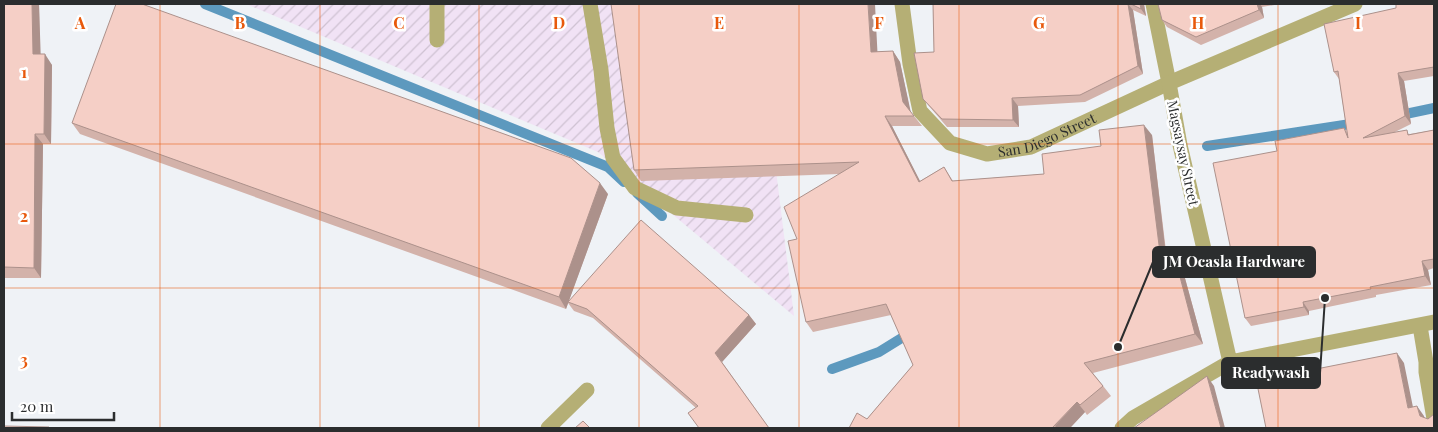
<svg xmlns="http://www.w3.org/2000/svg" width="1438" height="432" font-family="'Playfair Display',serif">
<defs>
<pattern id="industrial-furrows" width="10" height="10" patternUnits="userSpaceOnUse" patternTransform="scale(1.25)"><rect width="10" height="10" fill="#f1e2f5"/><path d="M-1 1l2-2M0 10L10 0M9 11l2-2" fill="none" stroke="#cfc2d2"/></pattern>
</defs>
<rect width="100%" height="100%" fill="#eff2f6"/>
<!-- industrial -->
<path fill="url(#industrial-furrows)" d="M246,4h512l1,29 35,283 -196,-164z"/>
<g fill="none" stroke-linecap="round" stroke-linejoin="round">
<!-- stream -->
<path stroke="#5d99be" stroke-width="10" d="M205,4l403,163 16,15
M1396,116l38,-8
M1207,146l150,-23
M637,193l25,23
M832,369l47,-17 34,-21"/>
<!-- service -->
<path stroke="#b5af75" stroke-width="15" d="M437,4v36
M590,4l11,66 6,58 6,30 22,30 42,20 69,7
M1420,326l6,36v10l8,47
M548,428l39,-38"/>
<!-- minor -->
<path stroke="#b5af75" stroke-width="15" id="s1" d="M902,4l8,60 10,47 30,32 37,11 44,-7 138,-64 -16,-79"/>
<!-- tertiary -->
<path stroke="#b5af75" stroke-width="15" d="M1230,362l-50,-217 -11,-62 186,-79
M1122,428l11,-10 97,-56 204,-40"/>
</g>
<!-- wall -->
<path fill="#d3b2aa" d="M4,4h35l1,50 12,11 -1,79h-8l-2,134h-37z
M933,4h211l2,12 -13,-6 10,64 -58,28 -67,4 1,21h-72l-24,-28 11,-47z
M1158,4h122l-18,3 2,11 -63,27 -34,-18 -5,-7z
M1434,4v72l-30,5 7,43 -16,8 15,2 24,-4v138l-6,2 3,15 -55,10v2l-67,14v4l-58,11 -6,-8 32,-167 67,-23 3,4 -8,-53 -5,-7z
M893,51l7,11 10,49 12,15h-30l28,55 24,-14 9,14 91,-7 57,-28 51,-11 14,116 14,9 23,84 -110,29 18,23 -24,19 -2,-3 -15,16h-221l18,-9 46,-54 -22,-50 -78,17 -7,-10 -9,-83 43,-65 -199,7 -7,-11 244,-118z
M72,123l536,71 -39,106 180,15 7,9 -34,38 47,66 -73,-20 -103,-90 -19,-7 -6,-8 -2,6 -486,-175z"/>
<!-- shaded-wall -->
<path fill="#ac918b" d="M32,4h7l2,60 -8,-10z
M868,4h7l3,59 -7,-11z
M1128,4l5,6 10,64 -5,-8z
M1140,4h4l2,12 -5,-7z
M1257,4h3l2,3 2,11 -5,-8z
M893,51l7,11 11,51 -8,-11z
M45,54l7,11 -1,79 -7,-10z
M1398,73l6,8 7,43 -6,-8z
M1012,98l6,8 1,21 -6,-7z
M885,116l7,10 34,67 -7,-11z
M1144,125l8,10 15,129 -7,-11z
M35,134l8,10 -2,134 -7,-10z
M600,183l8,11 -42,115 -7,-12z
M1173,250l7,10 23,84 -8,-10z
M1422,261l6,9 3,15 -6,-9z
M1303,302l6,9v4l-5,-8z
M749,315l7,9 -34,38 -7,-9z
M1397,353l7,10 11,54 -7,-9z
M1207,376l7,10 11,42h-4z
M1077,402l8,10 -15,16h-13l-2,-2z
M1417,406l7,10 3,9 -7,-9z"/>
<!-- building -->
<path fill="#f5cfc6" stroke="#ac918b" d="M4,4h28l1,50h12l-1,80h-9l-1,134 -30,-1z
M116,4h26l429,154 29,25 -41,114 -487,-174z
M611,4h257l3,48 22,-1 10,51 11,14h-29l34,66 25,-15 8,14 92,-7 -2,-20 59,-8 -2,-16 45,-5 16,128 13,-3 22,84 -111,29 19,23 -23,19 -3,-3 -25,26h-203l8,-15 10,6 46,-54 -27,-61 -80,18 -18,-81 9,-2 -13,-32 75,-45 -225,8z
M933,4h195l10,62 -58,29 -68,3 1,22 -71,-1 -19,-20 -9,-46 20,-1z
M1131,4h9l1,5z
M1158,4h99l2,6 -63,27 -34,-17z
M1396,4h38v63l-36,6 7,43 -42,22 44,-8 1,5 26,-5v129l-12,2 3,15 -55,11 1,2 -68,13 1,5 -59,11 -32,-155 64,-12 -2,-10 69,-13 4,10 -10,-67 -4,1 -10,-48 72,-16z
M641,220l108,95 -34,38 54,75h-70l-11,-15 10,-7 -111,-97 -19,-7z
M1397,353l11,55 9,-2 3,10 8,3 6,-5v14h-168l-10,-49 30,-6v2z
M1207,376l14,52h-87z
M583,421l7,7h-15z
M4,426l45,1v1h-45z"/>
<!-- grid -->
<path fill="none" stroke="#e8590c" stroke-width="1" stroke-opacity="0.55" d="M160,4v424M320,4v424M479,4v424M639,4v424M799,4v424M959,4v424M1118,4v424M1278,4v424M4,144h1430M4,288h1430"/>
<g text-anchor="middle" stroke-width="5" stroke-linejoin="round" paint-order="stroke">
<!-- street labels -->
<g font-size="14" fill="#2b2d2e" stroke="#fff">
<text dy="5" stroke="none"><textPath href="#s1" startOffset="254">San Diego Street</textPath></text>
<text transform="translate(1183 153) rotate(78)" y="5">Magsaysay Street</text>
</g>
</g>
<g font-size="16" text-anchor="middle" font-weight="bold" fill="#e8590c" stroke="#fff" stroke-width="5" stroke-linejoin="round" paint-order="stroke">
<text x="80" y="29">A</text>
<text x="240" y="29">B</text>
<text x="399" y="29">C</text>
<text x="559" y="29">D</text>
<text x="719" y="29">E</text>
<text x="879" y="29">F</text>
<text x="1039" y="29">G</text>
<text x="1198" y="29">H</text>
<text x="1358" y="29">I</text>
<text x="24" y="78">1</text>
<text x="24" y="222">2</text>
<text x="24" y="366">3</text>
</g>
<!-- callouts -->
<path fill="none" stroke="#2b2d2e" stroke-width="2" d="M1118 347L1153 262M1325 298L1320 373"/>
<g fill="#2b2d2e" stroke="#fff" stroke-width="2">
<circle cx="1118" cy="347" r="5"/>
<circle cx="1325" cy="298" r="5"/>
</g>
<g fill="#2b2d2e" stroke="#2b2d2e" stroke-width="2">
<rect x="1153" y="247" width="162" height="30" rx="5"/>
<rect x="1222" y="358" width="98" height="30" rx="5"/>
</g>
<g font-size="15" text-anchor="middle" font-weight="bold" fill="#fff">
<text x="1234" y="267">JM Ocasla Hardware</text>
<text x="1271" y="378">Readywash</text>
</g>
<!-- border -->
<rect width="1438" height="432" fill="none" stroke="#2b2d2e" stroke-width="10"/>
<!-- scale -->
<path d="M12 412v8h102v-8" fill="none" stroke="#2b2d2e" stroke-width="2.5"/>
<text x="20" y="412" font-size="15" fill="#2b2d2e" stroke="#ffffff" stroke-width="4" paint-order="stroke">20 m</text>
</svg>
